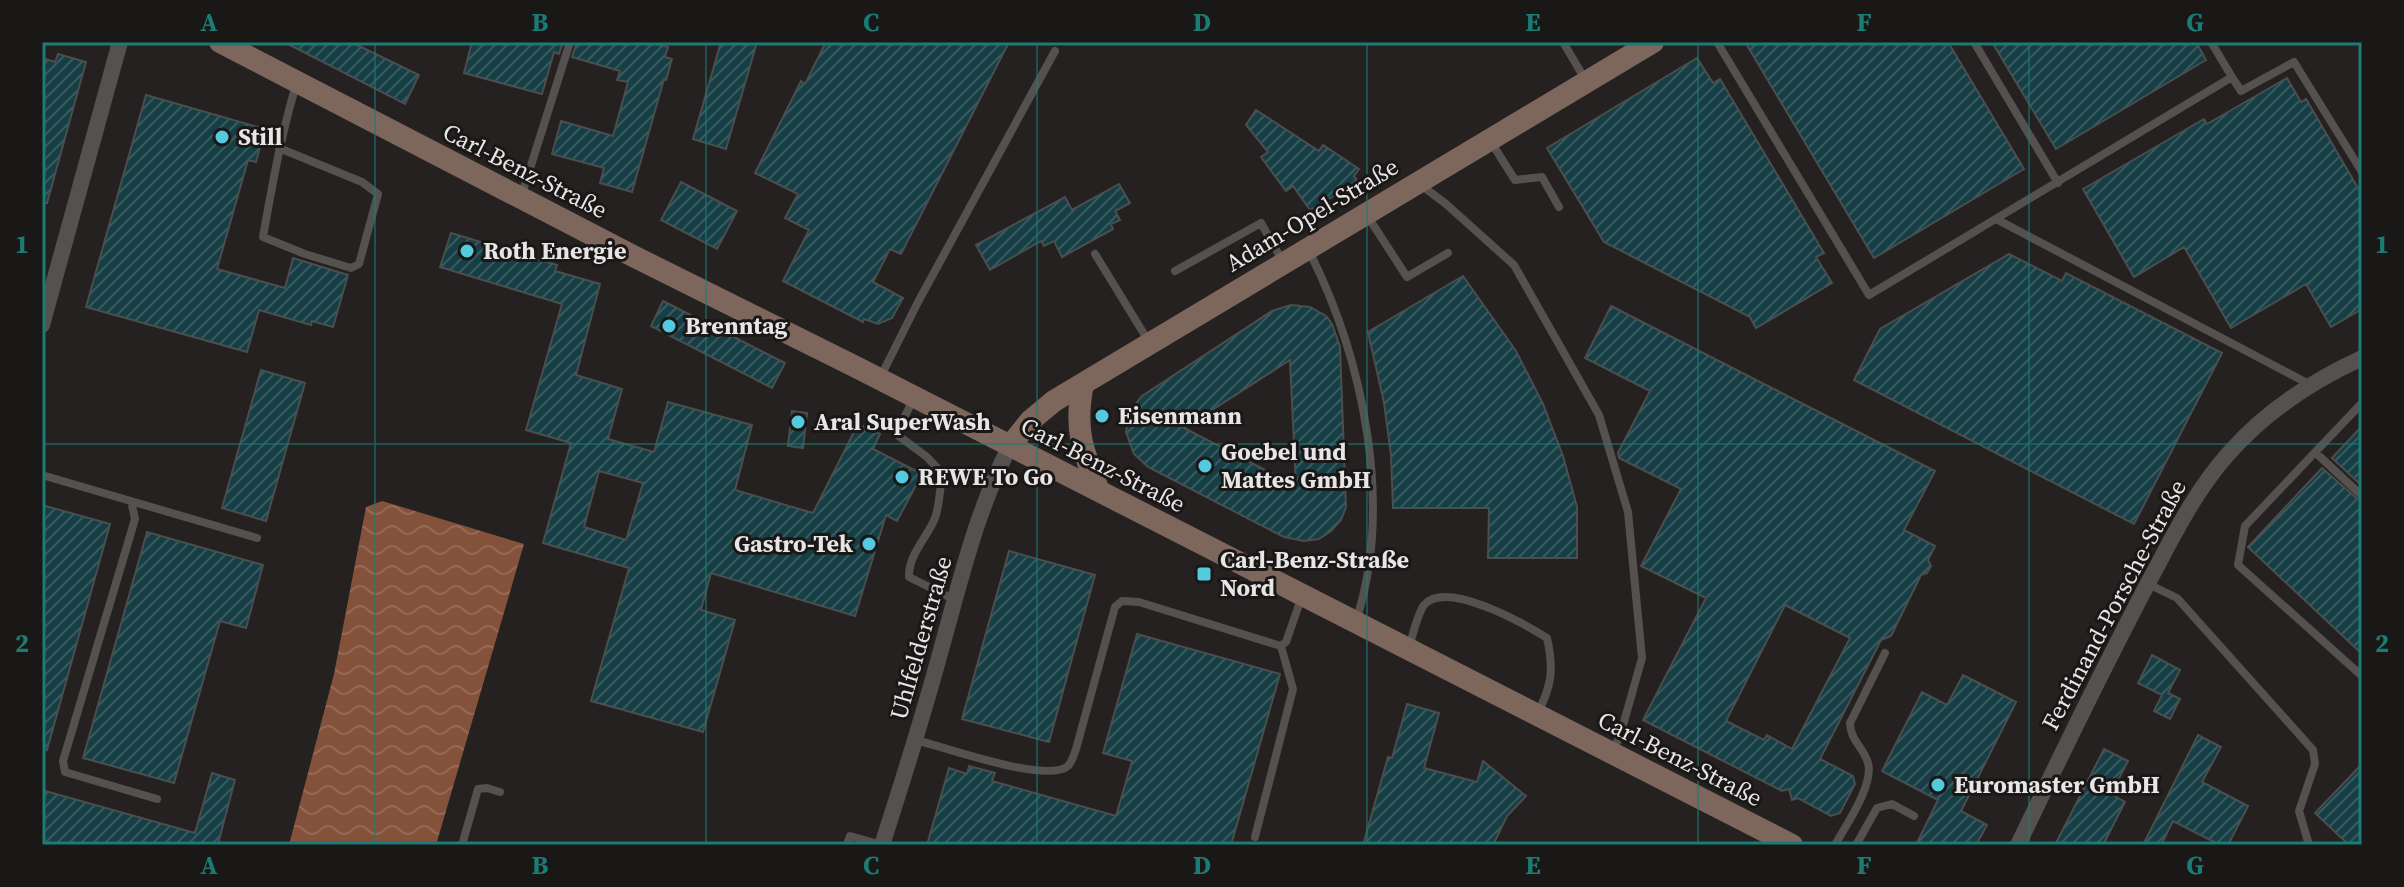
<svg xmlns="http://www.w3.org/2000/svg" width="2404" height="887" font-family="'Source Serif 4',serif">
<defs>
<pattern id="water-waves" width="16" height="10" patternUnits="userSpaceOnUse" patternTransform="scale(2)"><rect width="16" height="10" fill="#84523a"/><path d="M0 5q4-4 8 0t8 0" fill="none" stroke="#956b56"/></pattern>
<pattern id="building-hatch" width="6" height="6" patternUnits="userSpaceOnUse" patternTransform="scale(2)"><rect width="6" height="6" fill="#163e45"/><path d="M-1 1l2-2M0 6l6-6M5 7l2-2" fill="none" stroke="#385a60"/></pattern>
</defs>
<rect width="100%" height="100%" fill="#242120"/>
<!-- water -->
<path fill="url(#water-waves)" d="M382,501l142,43 -88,301h-147l45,-171 32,-167z"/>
<!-- building -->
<path fill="url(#building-hatch)" stroke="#4a4e4e" stroke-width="2" fill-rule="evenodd" d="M284,42h67l68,33 -14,29z
M472,42h91l-4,12 -5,-2 -12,42 -78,-21z
M577,42h72l19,5 -3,10 7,2 -6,21 -2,-1 -32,113 -32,-9 4,-15 -52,-14 9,-33 52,15 15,-54 -11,-2 3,-9 -48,-14z
M721,42h36l-31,107 -33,-10z
M826,42h183l-108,212 -11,-5 -17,33 30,16 -11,20 -14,6 -14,-5 -1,3 -80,-41 26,-51 -24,-12 13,-24 -43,-21 46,-92 4,3z
M1745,42h203l76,127 -150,89z
M1992,42h204l10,18 -150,89z
M58,54l28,8 -39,141h-5v-145l13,4z
M1697,58l16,25 7,-4 104,174 -8,4 16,26 -76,45 -6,-11 -146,-75 -57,-94z
M2287,78l14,24 5,-3 56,96v114l-31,18 -25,-43 -75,44 -47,-81 -50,30 -51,-88 121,-70 3,5z
M146,95l119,34 -9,33 -8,-2 -31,109 68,19 8,-30 55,17 -15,52 -21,-6 -1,4 -52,-15 -12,42 -161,-45z
M1256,110l63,41 4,-6 36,24 -5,7 4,6 -48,28 -17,-24 -7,5 -25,-34 7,-5 -22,-27z
M681,182l56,29 -20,38 -56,-29z
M1119,184l11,19 -15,8 5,9 -9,4 2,5 -51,28 -8,-16 -10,5 -3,-5 -51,29 -14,-25 89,-48 7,13z
M451,233l106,32 -2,6 45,13 -24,91 46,14 -14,50 46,13 14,-50 84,23 -17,65 78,23 45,-89 22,10 -7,15 49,25 -25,47 -11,-6 -31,101 -144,-43 -10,37 34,10 -32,112 -112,-31 38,-133 -86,-25 28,-100 -45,-13 36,-126 -122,-37zM599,471l44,12 -17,57 -42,-13z
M2009,254l53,27 4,-8 156,80 -88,171 -280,-144 26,-51z
M1463,276l53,75 27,53 20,52 14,51v51h-89l1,-50h-96l-2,-53 -7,-52 -16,-71z
M663,301l122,62 -13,25 -121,-62z
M1291,305l19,2 16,9 6,8 8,23 6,160 -5,13 -10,11 -12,8 -15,2 -20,-4 -136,-70 -14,-13 -8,-22 4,-21 12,-15 130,-85zM1290,360l6,126 -112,-58z
M1611,306l324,165 -31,59 31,16 -7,14 3,6 -4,7 -6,2 -30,61 -10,4 -61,119 33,17 2,8 -15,29 -9,3 -33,-18 -6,2 -3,-11 -7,2 -139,-71 63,-122 -65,-32 40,-77 -62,-31 -1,-5 32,-62 -65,-33zM1785,605l65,33 -58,111 -25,-14 -3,5 -38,-19z
M261,370l44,13 -39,138 -44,-13z
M792,411l15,2 -4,35 -15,-2z
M2362,426v60l-30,-28z
M2322,468l40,35v151l-114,-107z
M42,505l68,19 -63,226h-5z
M147,532l116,33 -17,63 -26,-7 -46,162 -91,-25z
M1009,551l86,24 -46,167 -87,-23z
M1137,634l143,40 -49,171h-304l22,-77 18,6 2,-8 26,7 -3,8 124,35 16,-55 -29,-8z
M2152,655l28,15 -12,23 12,6 -10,20 -16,-8 8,-16 -24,-12z
M1963,675l53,27 -55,109 26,14 -11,20h-60l22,-45 -56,-29 40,-79 25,13z
M1407,704l32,9 -15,55 53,14 6,-21 43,35 -19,20 -14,29h-130l25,-88 4,1z
M2198,735l23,12 -19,35 46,24 -20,39h-8l-47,-24 -12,24h-18z
M2104,749l24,12 -17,33 14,8 -22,43h-48z
M2362,764v81h-13l-34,-32z
M212,773l23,7 -16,60 1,5h-178v-55l153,43z"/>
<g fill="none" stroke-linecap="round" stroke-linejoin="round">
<!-- service -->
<path stroke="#54514f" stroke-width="8" d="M1563,42l23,39
M1717,42l152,253 363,-218 9,14 53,-29 68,110
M1974,42l84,141
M2211,42l21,35
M1491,142l24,38 27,-3 17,30
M279,148l83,34 16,12 -19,70 -8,4 -46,-14 -42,-17c9,-51 18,-102 33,-152
M1421,185l25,19 68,61 85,150 29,97 14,146 -22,78 -8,16
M521,197l49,-155
M1368,217l39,60 41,-24
M1998,220l311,164
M1309,251c54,107 85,254 47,370
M1095,254l54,88
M1175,271l86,-48 22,39
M880,378l38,-76 137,-251
M914,398l-18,36 31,23 15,16c-2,15 -2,31 -7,45 -8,20 -27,37 -26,59l46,23
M2361,404l-116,122 -7,39 124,111
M2316,453l46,43
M42,475l215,63
M131,501l4,18 -5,17 -67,225 2,11 92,27
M2148,584l29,14 136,152 2,14 -16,47 10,34
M1409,647c4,-12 8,-32 15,-42 22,-26 101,19 123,33 7,31 5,48 -10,76
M916,740c28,7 131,44 152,26 4,-4 6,-11 8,-17l39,-142 7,-6 17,1 142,44 5,-4 16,-46
M1255,837l38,-148 -12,-43
M462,845l16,-56 9,-1 13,4
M847,845l3,-9 32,9
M1835,845c11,-20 39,-60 33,-82 -4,-15 -18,-23 -18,-40l35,-70
M1856,845l21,-37 15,-4 22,12"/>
<!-- minor -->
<path stroke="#54514f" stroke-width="16" d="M42,325l78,-283
M882,845c21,-65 41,-129 59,-195 19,-68 36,-141 69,-204
M2018,845c42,-88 85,-176 130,-262 25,-46 46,-91 81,-130 36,-41 83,-72 133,-95"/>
<!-- secondary -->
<path stroke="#7d665c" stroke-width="22" d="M220,42l415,215 219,109 938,479
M1083,384c-9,44 -1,66 16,107
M1010,446l20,-25 24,-20 599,-359"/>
</g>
<!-- grid -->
<path fill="none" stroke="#1a7c74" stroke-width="2" stroke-opacity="0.55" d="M375,42v803M706,42v803M1037,42v803M1367,42v803M1698,42v803M2029,42v803M42,444h2320"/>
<!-- markers -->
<g fill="#54cade" stroke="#1a1817" stroke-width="3">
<circle cx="222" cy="137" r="8"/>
<circle cx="467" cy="251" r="8"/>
<circle cx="669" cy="326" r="8"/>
<circle cx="1102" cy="416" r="8"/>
<circle cx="798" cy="422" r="8"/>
<circle cx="1205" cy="466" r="8"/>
<circle cx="902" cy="477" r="8"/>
<circle cx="869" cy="544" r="8"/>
<rect x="1196" y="566" width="16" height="16" rx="4"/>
<circle cx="1938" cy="785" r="8"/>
</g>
<g text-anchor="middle" stroke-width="6" stroke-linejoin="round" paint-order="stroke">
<!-- poi labels -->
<g font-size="24" font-weight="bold" fill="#e7e5e5" stroke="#1a1817" text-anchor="start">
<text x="238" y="145">Still</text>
<text x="483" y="259">Roth Energie</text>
<text x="685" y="334">Brenntag</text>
<text x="1118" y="424">Eisenmann</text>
<text x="814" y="430">Aral SuperWash</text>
<text x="1221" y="460">Goebel und<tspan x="1221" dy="28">Mattes GmbH</tspan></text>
<text x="918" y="485">REWE To Go</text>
<text x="853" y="552" text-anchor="end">Gastro-Tek</text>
<text x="1220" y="568">Carl-Benz-Straße<tspan x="1220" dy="28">Nord</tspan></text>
<text x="1954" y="793">Euromaster GmbH</text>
</g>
<!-- street labels -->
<g font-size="24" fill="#e7e5e5" stroke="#1a1817">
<text transform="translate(525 171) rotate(27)" y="8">Carl-Benz-Straße</text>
<text transform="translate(1312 215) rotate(-31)" y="8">Adam-Opel-Straße</text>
<text transform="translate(1103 465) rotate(27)" y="8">Carl-Benz-Straße</text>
<text transform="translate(2114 605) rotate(-62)" y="8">Ferdinand-Porsche-Straße</text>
<text transform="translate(921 638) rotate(-74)" y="8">Uhlfelderstraße</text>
<text transform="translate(1680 759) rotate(27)" y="8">Carl-Benz-Straße</text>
</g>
</g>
<!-- border -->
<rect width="2404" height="887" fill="none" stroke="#1a1817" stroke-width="88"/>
<rect x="44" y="44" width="2316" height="799" fill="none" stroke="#1a7c74" stroke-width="3"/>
<g font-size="26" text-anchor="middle" font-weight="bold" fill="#1a7c74">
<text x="209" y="31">A</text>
<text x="540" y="31">B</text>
<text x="871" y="31">C</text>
<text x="1202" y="31">D</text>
<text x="1533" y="31">E</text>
<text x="1864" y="31">F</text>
<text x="2195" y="31">G</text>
<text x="22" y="253">1</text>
<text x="2382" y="253">1</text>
<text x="22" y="652">2</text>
<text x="2382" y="652">2</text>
<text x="209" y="874">A</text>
<text x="540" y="874">B</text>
<text x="871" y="874">C</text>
<text x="1202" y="874">D</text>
<text x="1533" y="874">E</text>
<text x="1864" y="874">F</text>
<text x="2195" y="874">G</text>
</g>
</svg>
